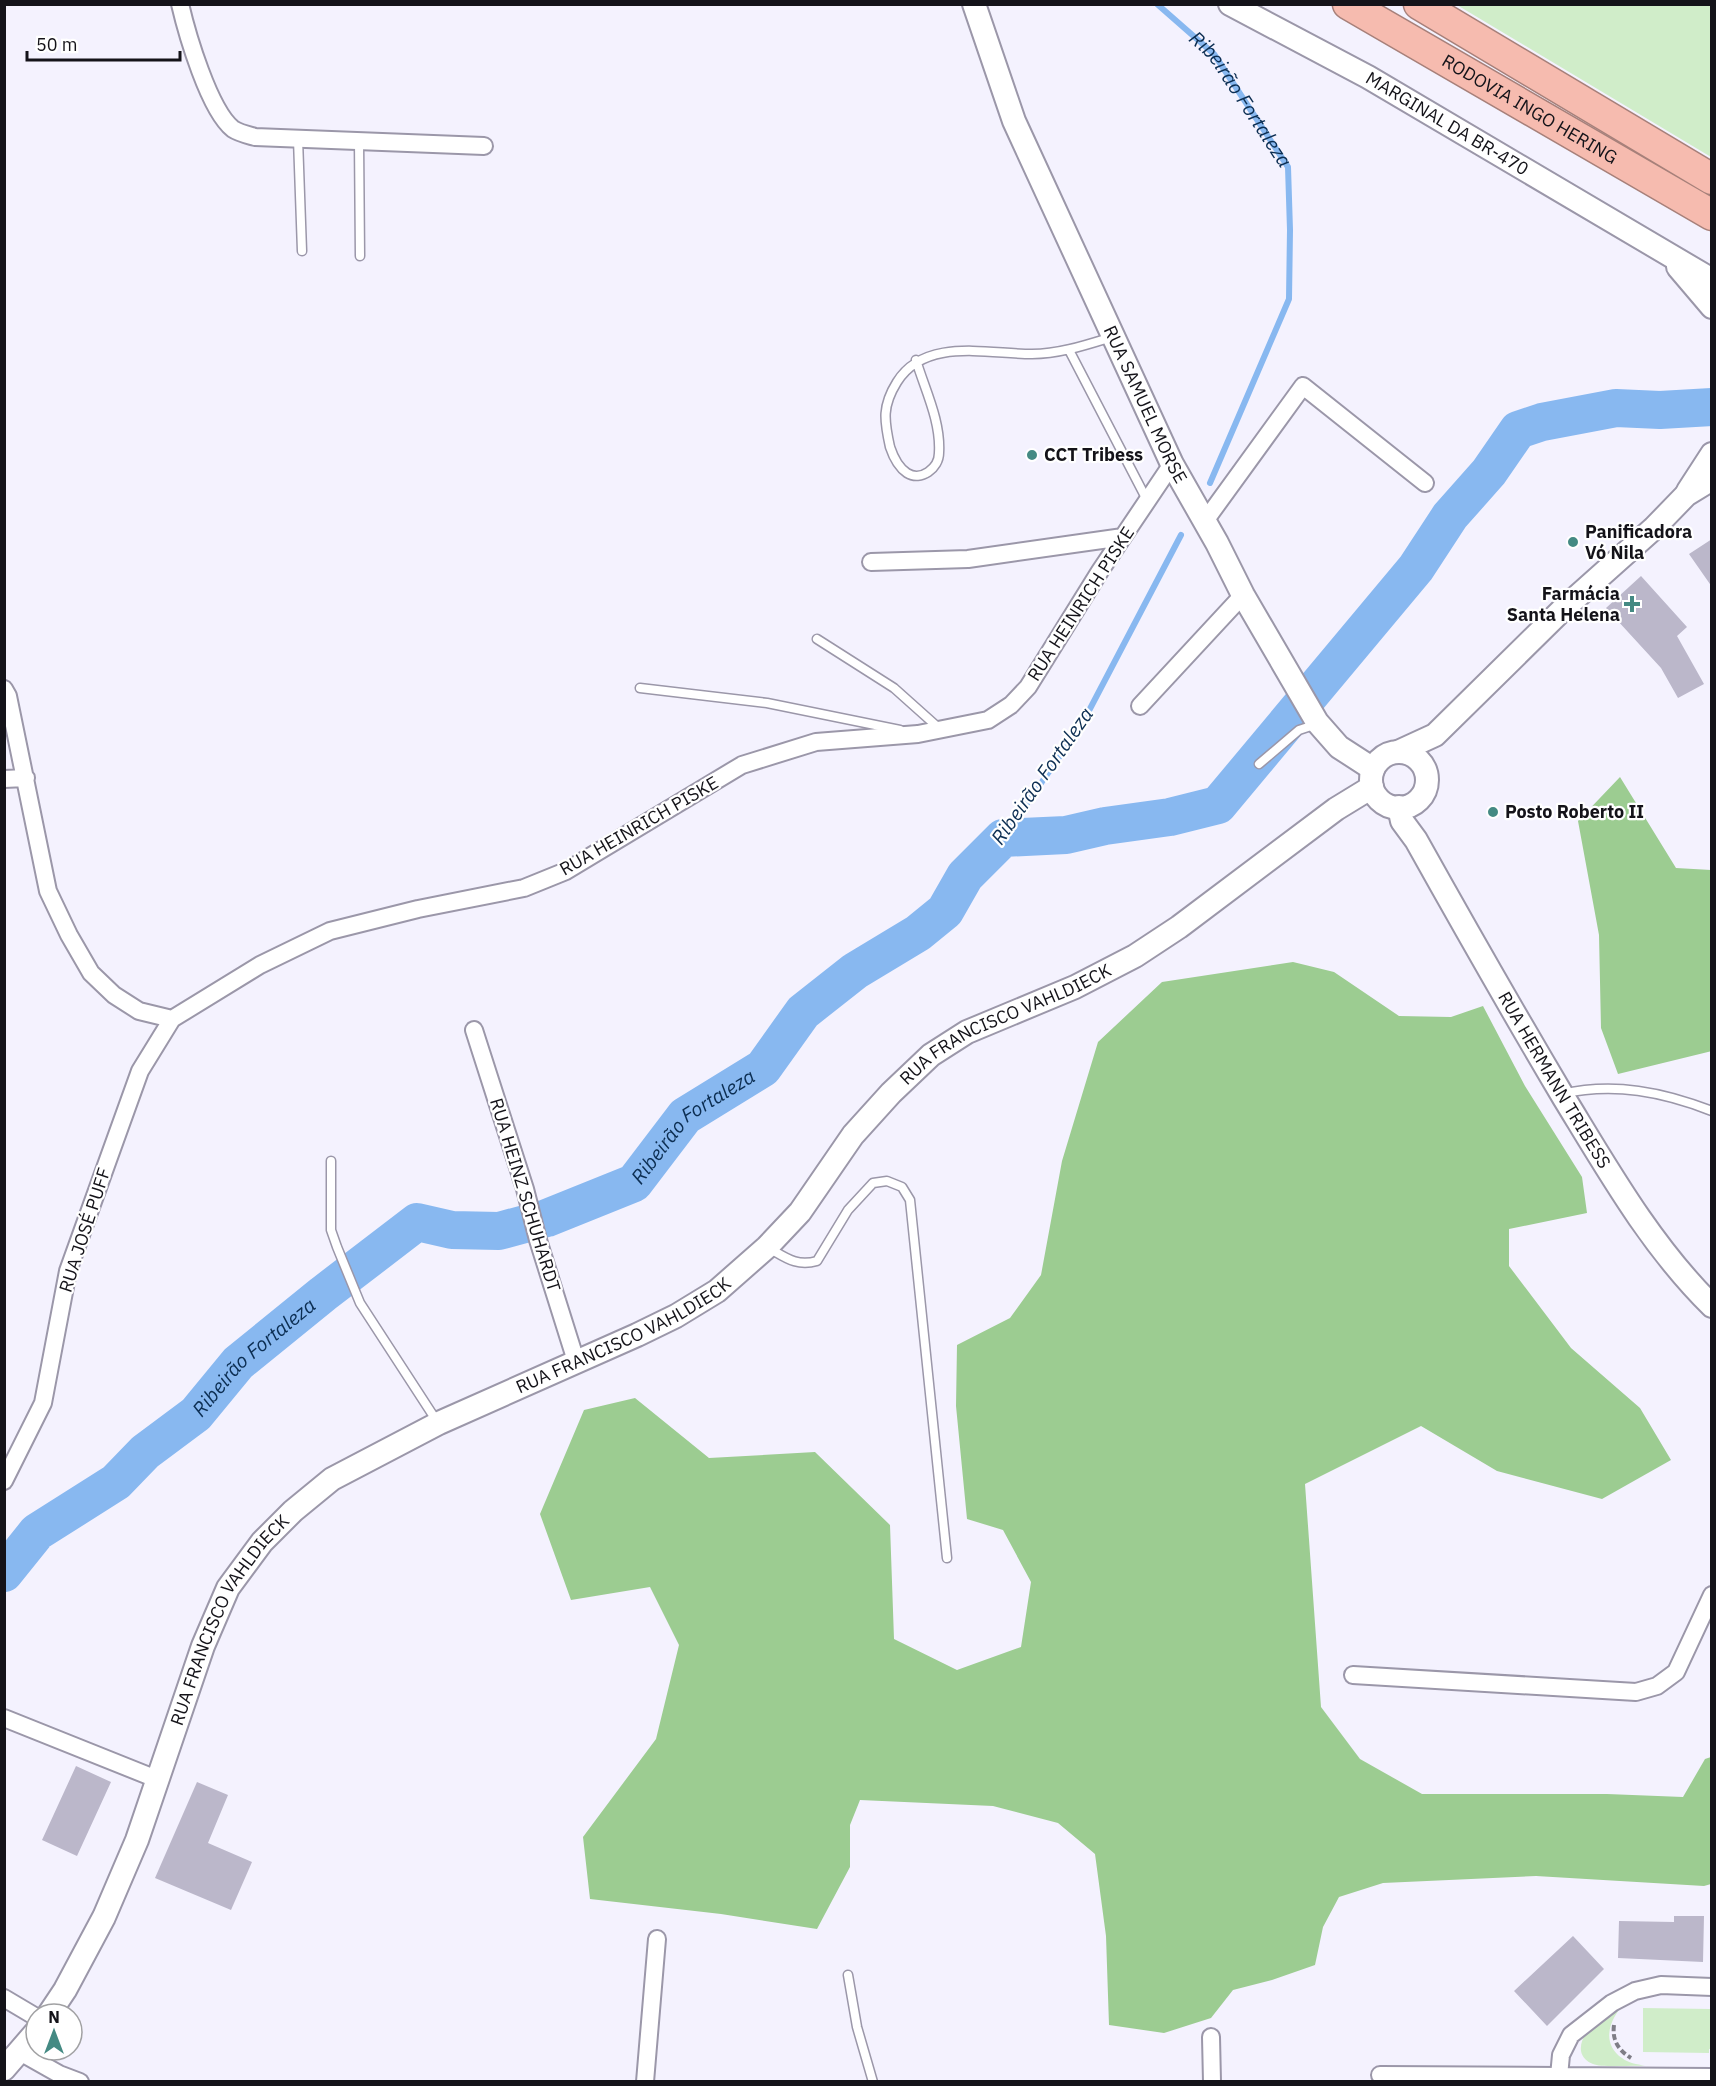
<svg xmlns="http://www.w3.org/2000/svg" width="1716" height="2086" font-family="'IBM Plex Sans',sans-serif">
<rect width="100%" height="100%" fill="#f4f2fe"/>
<!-- green -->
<path fill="#d0edc9" d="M1457,5h254v152z
M1627,2001c-16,15 -28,41 -5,57 6,5 15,6 23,8 -12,-1 -43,2 -52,-2 -6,-2 -11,-7 -12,-13 -3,-22 31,-39 46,-50z
M1643,2008l67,1 2,40h-3v4l-66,-1z"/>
<!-- forest -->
<path fill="#9ccc91" d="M1620,777l56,91 35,2 1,181 -94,23 -17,-46 -2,-93 -21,-114z
M1293,962l41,10 65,44 52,1 32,-11 42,80 57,91 5,36 -78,16v37l62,82 69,60 31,52 -69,39 -105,-28 -76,-45 -116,58 16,223 39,52 62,35h185l76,3 22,-38 6,-2v127l-7,2 -168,-10 -153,7 -44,14 -16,30 -8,38 -43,15 -39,10 -22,28 -47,15 -55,-8 -3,-89 -11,-82 -37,-31 -65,-17 -133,-6 -10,25v42l-33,62 -96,-15 -131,-15 -7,-62 73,-98 23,-94 -29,-58 -79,13 -31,-86 44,-104 51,-12 74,60 106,-6 75,73 4,114 63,31 64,-23 10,-65 -28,-52 -36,-11 -11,-113 1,-61 53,-27 31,-43 21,-114 36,-119 64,-60z"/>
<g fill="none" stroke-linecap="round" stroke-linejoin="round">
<!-- stream -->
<g stroke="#88b8f0" stroke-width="6">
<path id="s1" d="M1157,4l57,50 74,113 2,63 -1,69 -79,184"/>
<path d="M1003,838l79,-114 99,-189"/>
</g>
<!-- river -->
<path stroke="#88b8f0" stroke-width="38" id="s2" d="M4,1573l33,-41 79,-50 29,-30 51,-38 42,-51 85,-69 94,-72 35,8 47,1 48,-13 87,-35 51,-67 78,-48 40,-56 52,-41 63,-38 27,-22 20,-35 38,-38 63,-3 39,-9 65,-9 48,-12 198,-237 34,-52 39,-44 29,-42 24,-8 74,-14 44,2 52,-3"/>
</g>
<!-- building -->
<path fill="#bbb7ca" d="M1712,539v48l-23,-33z
M1641,576l46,51 -10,9 27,48 -26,14 -17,-30 -55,-60z
M76,1766l35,16 -34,74 -35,-16z
M197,1782l31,13 -20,48 44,19 -21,48 -76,-32z
M1674,1916h30l-1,46 -85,-4 1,-37 55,1z
M1573,1936l31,33 -57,57 -33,-35z"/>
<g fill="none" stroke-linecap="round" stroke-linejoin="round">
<defs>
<path id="lane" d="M298,139l4,112
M359,141l1,115
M1069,350l78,150
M916,360c9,30 25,61 23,93 0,15 -18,29 -32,20 -9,-6 -14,-17 -17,-26 -6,-27 -8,-41 7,-65 28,-45 91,-28 135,-28 27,0 54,-9 80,-17
M817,639l77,49 47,42
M640,688l127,15 133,27
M1259,764l40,-34 18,-6
M1562,1094c52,-12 101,-2 150,17
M331,1161v69l6,17 23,56 78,120
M767,1247c18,10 29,20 50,14l31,-51 25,-27 14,-2 15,6 8,13 37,358
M848,1975l9,52 16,55"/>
<path id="street" d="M180,4c7,30 29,106 53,125 6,4 15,6 22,8l229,9
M1205,521l98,-135 122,97
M871,562l97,-3 155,-22
M4,689l4,7 40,195 21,44 22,38 23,22 25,16 33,8 88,-54 70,-34 88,-22 106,-21 42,-17 176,-106 74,-23 102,-8 70,-14 23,-15 17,-18 72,-116 72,-107
M1140,706l103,-111
M4,779l22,-1
M474,1030l51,159 13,51 38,121
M4,1481l39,-78 25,-132 72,-200 32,-52
M1353,1675l283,17 21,-6 19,-14 36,-77
M4,1718l155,62
M1712,1987l-51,-2 -26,6 -23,12 -41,32 -10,20 -2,21 153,1
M4,1998l32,19
M1211,2037l1,45
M20,2052l39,22 21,8
M1380,2075l179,1
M645,2082l12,-143"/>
<g id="secondary">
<path id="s3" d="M974,4l40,117 158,343 45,79 26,52 74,127 22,25 34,22"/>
<path id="s4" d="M1230,4l138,73 344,203"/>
<path d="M1678,267l34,40"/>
<path d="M1688,491l24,-37"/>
<path d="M1398,752l37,-17 126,-124 93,-83 32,-33 26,-16"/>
<circle cx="1399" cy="780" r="28"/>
<path id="s5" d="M1399,807l3,14 14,19c48,86 97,172 148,258 44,72 87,148 148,208"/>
<path id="s6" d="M49,2014l16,-24 39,-73 33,-77 66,-194 25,-58 34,-46 31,-31 39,-32 107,-56 198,-88 39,-19 41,-25 50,-44 33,-35 53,-77 38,-42 40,-38 36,-23 108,-45 60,-31 44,-29 157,-118 36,-22"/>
<path d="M4,2069l32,-37"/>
</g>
<g id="highway">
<path id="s7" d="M1348,4l364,211"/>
<path d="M1419,4l293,175"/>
</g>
</defs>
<!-- lane casing -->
<use href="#lane" stroke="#9b97a9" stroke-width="11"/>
<!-- street casing -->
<use href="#street" stroke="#9b97a9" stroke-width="20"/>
<!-- secondary casing -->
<use href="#secondary" stroke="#9b97a9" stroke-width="26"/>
<!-- highway casing -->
<use href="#highway" stroke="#a7807a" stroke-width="33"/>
<!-- path -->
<path stroke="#7f7e87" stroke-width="4" stroke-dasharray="6 3" stroke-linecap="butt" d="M1614,2025c-2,15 4,25 17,33"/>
<!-- lane -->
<use href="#lane" stroke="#fff" stroke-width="8"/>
<!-- street -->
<use href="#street" stroke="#fff" stroke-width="16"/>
<!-- secondary -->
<use href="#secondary" stroke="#fff" stroke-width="22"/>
<!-- highway -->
<use href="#highway" stroke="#f6bbaf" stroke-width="30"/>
</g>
<!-- markers -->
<g fill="#448a83" stroke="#fff" stroke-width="2">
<circle cx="1032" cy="455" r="6"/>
<circle cx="1573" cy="542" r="6"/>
<path d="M1629 595h6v6h6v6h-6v6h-6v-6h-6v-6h6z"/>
<circle cx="1493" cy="812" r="6"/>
</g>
<g text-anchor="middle" stroke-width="4.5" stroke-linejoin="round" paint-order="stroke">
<!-- street labels -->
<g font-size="18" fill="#141319" stroke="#fff">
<text dy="6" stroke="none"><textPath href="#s7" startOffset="210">RODOVIA INGO HERING</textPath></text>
<text dy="6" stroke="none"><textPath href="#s4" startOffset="248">MARGINAL DA BR-470</textPath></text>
<text dy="6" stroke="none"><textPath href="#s3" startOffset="436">RUA SAMUEL MORSE</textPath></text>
<text transform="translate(1081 604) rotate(-57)" y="6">RUA HEINRICH PISKE</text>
<text transform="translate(639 826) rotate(-30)" y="6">RUA HEINRICH PISKE</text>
<text dy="6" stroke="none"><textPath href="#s6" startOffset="1444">RUA FRANCISCO VAHLDIECK</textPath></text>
<text dy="6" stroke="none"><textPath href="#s5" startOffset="315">RUA HERMANN TRIBESS</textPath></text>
<text transform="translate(525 1195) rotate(73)" y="6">RUA HEINZ SCHUHARDT</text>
<text transform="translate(85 1230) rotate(-72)" y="6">RUA JOSÉ PUFF</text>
<text dy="6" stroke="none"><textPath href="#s6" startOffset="940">RUA FRANCISCO VAHLDIECK</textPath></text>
<text dy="6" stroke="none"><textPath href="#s6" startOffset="436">RUA FRANCISCO VAHLDIECK</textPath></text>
</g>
<!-- poi labels -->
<g font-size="18" font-weight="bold" fill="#141319" stroke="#fff" text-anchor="start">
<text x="1044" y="461">CCT Tribess</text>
<text x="1585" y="538">Panificadora<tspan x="1585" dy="21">Vó Nila</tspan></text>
<text x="1620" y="600" text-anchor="end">Farmácia<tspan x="1620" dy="21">Santa Helena</tspan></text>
<text x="1505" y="818">Posto Roberto II</text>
</g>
<!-- water labels -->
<g font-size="20" font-style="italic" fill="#0c2e52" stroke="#fff">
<text dy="7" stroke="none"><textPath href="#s1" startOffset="128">Ribeirão Fortaleza</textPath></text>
<text transform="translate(1042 776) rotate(-55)" y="7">Ribeirão Fortaleza</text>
<text dy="7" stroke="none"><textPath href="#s2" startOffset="855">Ribeirão Fortaleza</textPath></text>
<text dy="7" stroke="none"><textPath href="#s2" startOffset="333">Ribeirão Fortaleza</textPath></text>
</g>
</g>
<!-- border -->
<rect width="1716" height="2086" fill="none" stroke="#141319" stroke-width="12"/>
<!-- north arrow -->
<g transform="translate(54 2032)"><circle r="28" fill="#ffffff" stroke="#a1a1a3" stroke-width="1.5"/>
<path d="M0-4.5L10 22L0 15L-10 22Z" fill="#448a83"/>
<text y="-9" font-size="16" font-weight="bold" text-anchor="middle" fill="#141319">N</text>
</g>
<!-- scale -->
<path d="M27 51v9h153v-9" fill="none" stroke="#141319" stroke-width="3"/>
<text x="36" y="51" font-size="18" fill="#141319" stroke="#ffffff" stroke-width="4.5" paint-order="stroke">50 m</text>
</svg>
